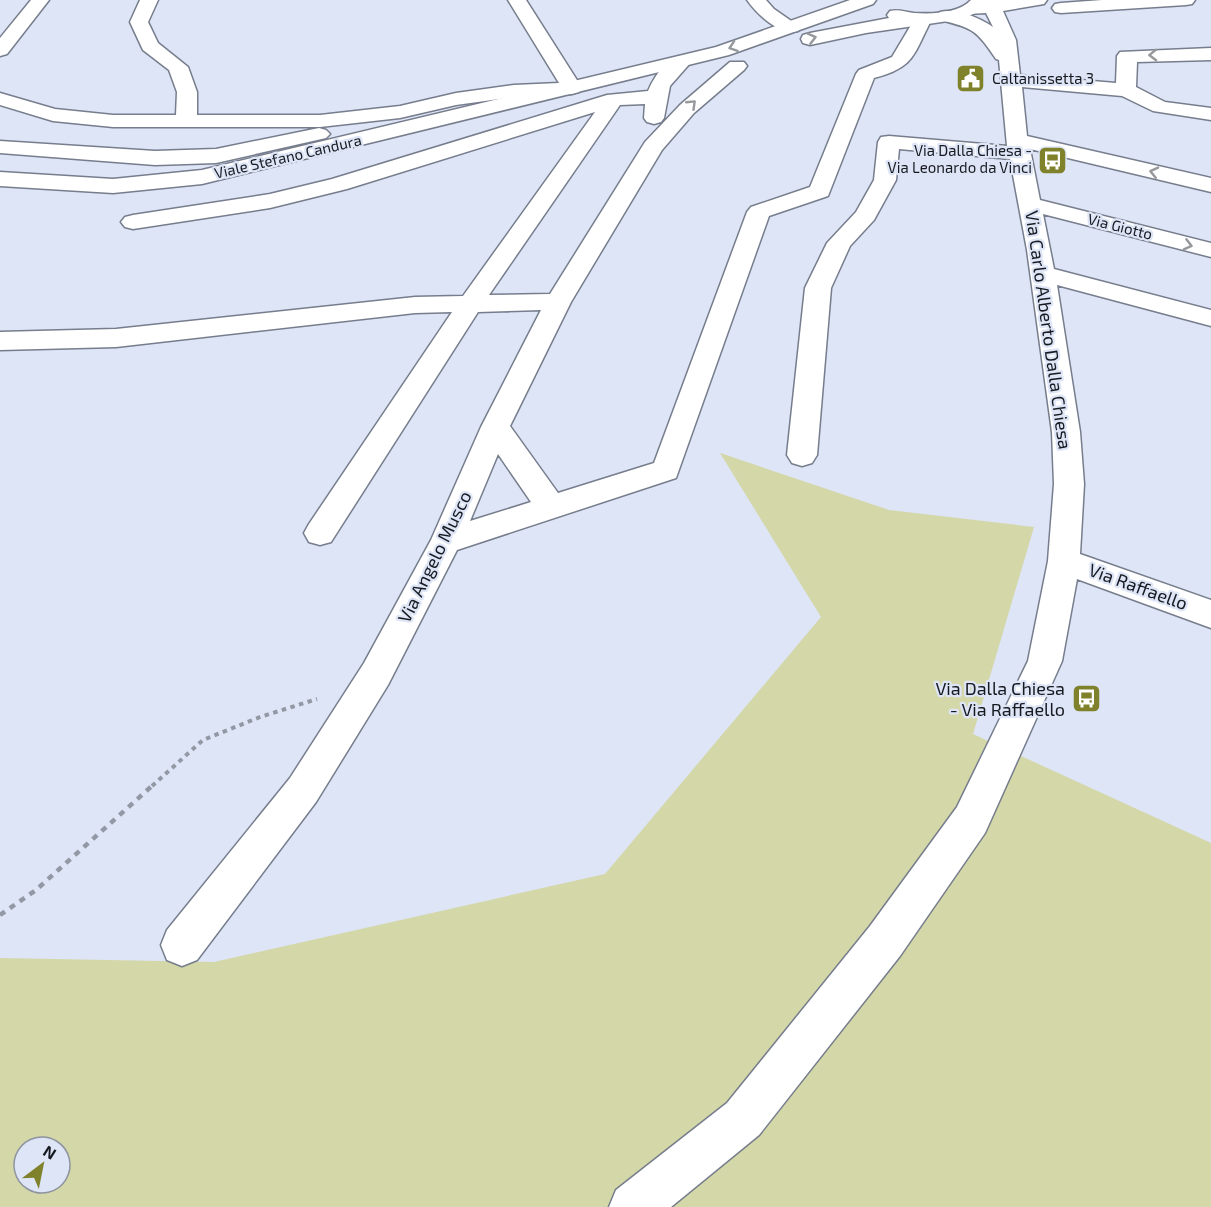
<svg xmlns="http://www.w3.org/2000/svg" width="1211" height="1207" font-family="'Exo 2',sans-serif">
<rect width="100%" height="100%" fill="#dde5f6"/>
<!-- green -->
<path fill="#d4d7a7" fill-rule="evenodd" d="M720,453l169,57 145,17 -61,207 238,109v364h-1211v-249l214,4 391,-88 216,-257zM24,1147h36v36h-36z"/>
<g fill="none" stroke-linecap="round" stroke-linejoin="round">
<defs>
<path id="minor" d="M31,0h18l-42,54 -7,2v-18z
M140,0h18l-10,22 10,21 30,24 9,25v23h123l80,-9 56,-13 58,-8 45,-2 -51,-83h18l56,88 -3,4 -7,2 -58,3 -58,8 -56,13 -80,9h-207l-60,-6 -53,-16v-12l55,16 58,6h63l1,-23 -8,-22 -26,-20 -13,-28z
M747,0h19l8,9 26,18 -2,4c-19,5 -41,-17 -51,-31z
M973,0h74l-3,4 -41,7 13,29 4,35 96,8 1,-27 3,-4 91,-4v12l-74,2 -1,25 29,15 46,6v12l-58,-9 -31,-15 -100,-9 5,49 184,42v14l-181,-43 10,51 171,43v14l-168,-43 11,55 157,41v16l-154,-41 23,147 4,52 -4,70 131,46v28l-134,-49 -15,82 -77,172 -85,123 -141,179 -88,72h-62l7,-17 111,-87 143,-177 87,-119 71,-146 20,-100 6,-77 -2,-52 -25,-182 -17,-91 -111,-10 -3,31 -22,40 -24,26 -19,42 -14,167 -5,8 -10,3 -10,-3 -5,-8 18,-167 22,-45 29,-31 18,-32 4,-38 3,-5 8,-1 118,10 -8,-86 -3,-1c-19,-28 -22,-31 -56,-39l-3,-4 3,-4c16,-4 40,6 53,15l-7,-14 -19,1 -3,-4 3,-4 9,-2z
M1102,0h93l-3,4 -6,1 -125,8 -6,-1 -3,-4 3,-4 6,-1z
M923,14l6,1 3,4c-19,35 -16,48 -58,59l-46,118 -59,20 -93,262 -219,72 -69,135 -72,117 -119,158 -15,6 -15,-6 -6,-15 6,-15 123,-152 74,-115 67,-123 50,-113 60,-117 -63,2 -147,230 -11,3 -11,-3 -5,-9 5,-9 143,-212 -37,1 -299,34 -116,3v-18l116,-3 299,-32 48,-1 132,-184 -248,77 -77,19 -137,21 -8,-2 -4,-5 4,-5 8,-2 137,-21 62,-15 275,-84 41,-4c7,-16 22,-39 41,-34l3,4 -22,25 -6,32 -3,4 -7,2 -7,-2 -3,-4 1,-14 -25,1 -131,190 61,-1 95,-152 35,-37 50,-43h14l3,4 -3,4 -50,43 -32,37 -91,152 -61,124 48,67 96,-30 93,-251 4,-5 59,-20 46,-113 3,-4 33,-13 25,-42zM498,454l33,48 -61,19z
M319,128l7,2 4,4 -4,4 -110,25 -61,2 -155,-12v-12l155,10 61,-2z"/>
<path id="major" d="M850,0h26l-3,4 -144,51 -527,129 -89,9 -113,-7v-14l113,7 89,-9 514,-123z
M971,0h18l-7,10 -20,9 -96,14 -56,12 -7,-2 -2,-4 2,-4 7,-2 79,-15 -2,-3 3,-4c8,-2 15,1 24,2 18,1 44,1 57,-13z"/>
</defs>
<!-- minor casing -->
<use href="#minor" stroke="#767d8c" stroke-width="3"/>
<!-- major casing -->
<use href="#major" stroke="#767d8c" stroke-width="3"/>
<!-- path-far1 -->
<path stroke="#9299a5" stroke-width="4" stroke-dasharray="4.5 4.5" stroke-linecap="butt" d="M152,786l51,-46 57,-23 57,-18"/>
<!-- path -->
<path stroke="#9299a5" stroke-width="4.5" stroke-dasharray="6 6" stroke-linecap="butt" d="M0,915l36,-25 117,-105"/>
<!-- minor -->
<use href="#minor" fill="#fff" fill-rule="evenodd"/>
<!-- major -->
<use href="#major" fill="#fff" fill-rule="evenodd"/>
</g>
<!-- one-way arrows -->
<defs><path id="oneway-chevron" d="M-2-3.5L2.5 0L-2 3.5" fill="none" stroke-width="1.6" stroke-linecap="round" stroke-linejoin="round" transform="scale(1.5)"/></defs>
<g stroke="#97989b">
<use href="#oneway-chevron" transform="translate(812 38) rotate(-14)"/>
<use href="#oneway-chevron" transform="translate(733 47) rotate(161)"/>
<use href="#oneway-chevron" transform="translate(1153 55) rotate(179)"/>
<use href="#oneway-chevron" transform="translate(692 104) rotate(-44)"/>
<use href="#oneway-chevron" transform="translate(1154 172) rotate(-167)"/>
<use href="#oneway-chevron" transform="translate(1188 245) rotate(14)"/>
</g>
<!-- icons -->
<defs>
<symbol id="civic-square" viewBox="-11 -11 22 22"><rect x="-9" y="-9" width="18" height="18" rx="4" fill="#7f812b" stroke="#dde5f6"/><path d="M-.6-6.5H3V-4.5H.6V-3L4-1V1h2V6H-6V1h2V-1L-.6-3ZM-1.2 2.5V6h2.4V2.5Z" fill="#fff"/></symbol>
<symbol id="bus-square" viewBox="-11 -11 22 22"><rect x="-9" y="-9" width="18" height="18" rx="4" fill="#7f812b" stroke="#dde5f6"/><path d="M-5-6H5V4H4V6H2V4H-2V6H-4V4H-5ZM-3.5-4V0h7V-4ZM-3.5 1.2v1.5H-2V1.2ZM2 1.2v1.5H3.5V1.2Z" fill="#fff"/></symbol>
</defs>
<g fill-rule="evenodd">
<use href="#civic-square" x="954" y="62" width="33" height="33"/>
<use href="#bus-square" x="1036" y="144" width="33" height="33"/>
<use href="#bus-square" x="1070" y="682" width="33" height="33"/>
</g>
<g text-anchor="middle" stroke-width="4.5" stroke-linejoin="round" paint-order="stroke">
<!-- far-poi labels -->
<g font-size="15" fill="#171a20" stroke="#dde5f6" text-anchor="start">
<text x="992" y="84">Caltanissetta 3</text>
<text x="1032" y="156" text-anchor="end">Via Dalla Chiesa -<tspan x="1032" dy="17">Via Leonardo da Vinci</tspan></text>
</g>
<!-- far-street labels -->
<g font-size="15" fill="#171a20" stroke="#dde5f6">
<text transform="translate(288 157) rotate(-13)" y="5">Viale Stefano Candura</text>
<text transform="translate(1120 227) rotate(14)" y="5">Via Giotto</text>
</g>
<!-- street labels -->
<g font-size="18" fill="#171a20" stroke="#dde5f6">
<text transform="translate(1048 330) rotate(82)" y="6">Via Carlo Alberto Dalla Chiesa</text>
<text transform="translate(435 557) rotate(-64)" y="6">Via Angelo Musco</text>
<text transform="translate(1138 587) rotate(20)" y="6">Via Raffaello</text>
</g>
<!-- poi labels -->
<g font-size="18" fill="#171a20" stroke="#dde5f6" text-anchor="end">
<text x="1065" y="695">Via Dalla Chiesa<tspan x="1065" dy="21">- Via Raffaello</tspan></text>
</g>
</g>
<!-- north arrow -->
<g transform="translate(42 1165) rotate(32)"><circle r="28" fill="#dde5f6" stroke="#8e94a0" stroke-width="1.5"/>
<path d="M0-4.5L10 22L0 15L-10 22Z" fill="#7f812b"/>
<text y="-9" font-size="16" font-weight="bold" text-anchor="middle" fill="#171a20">N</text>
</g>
</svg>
